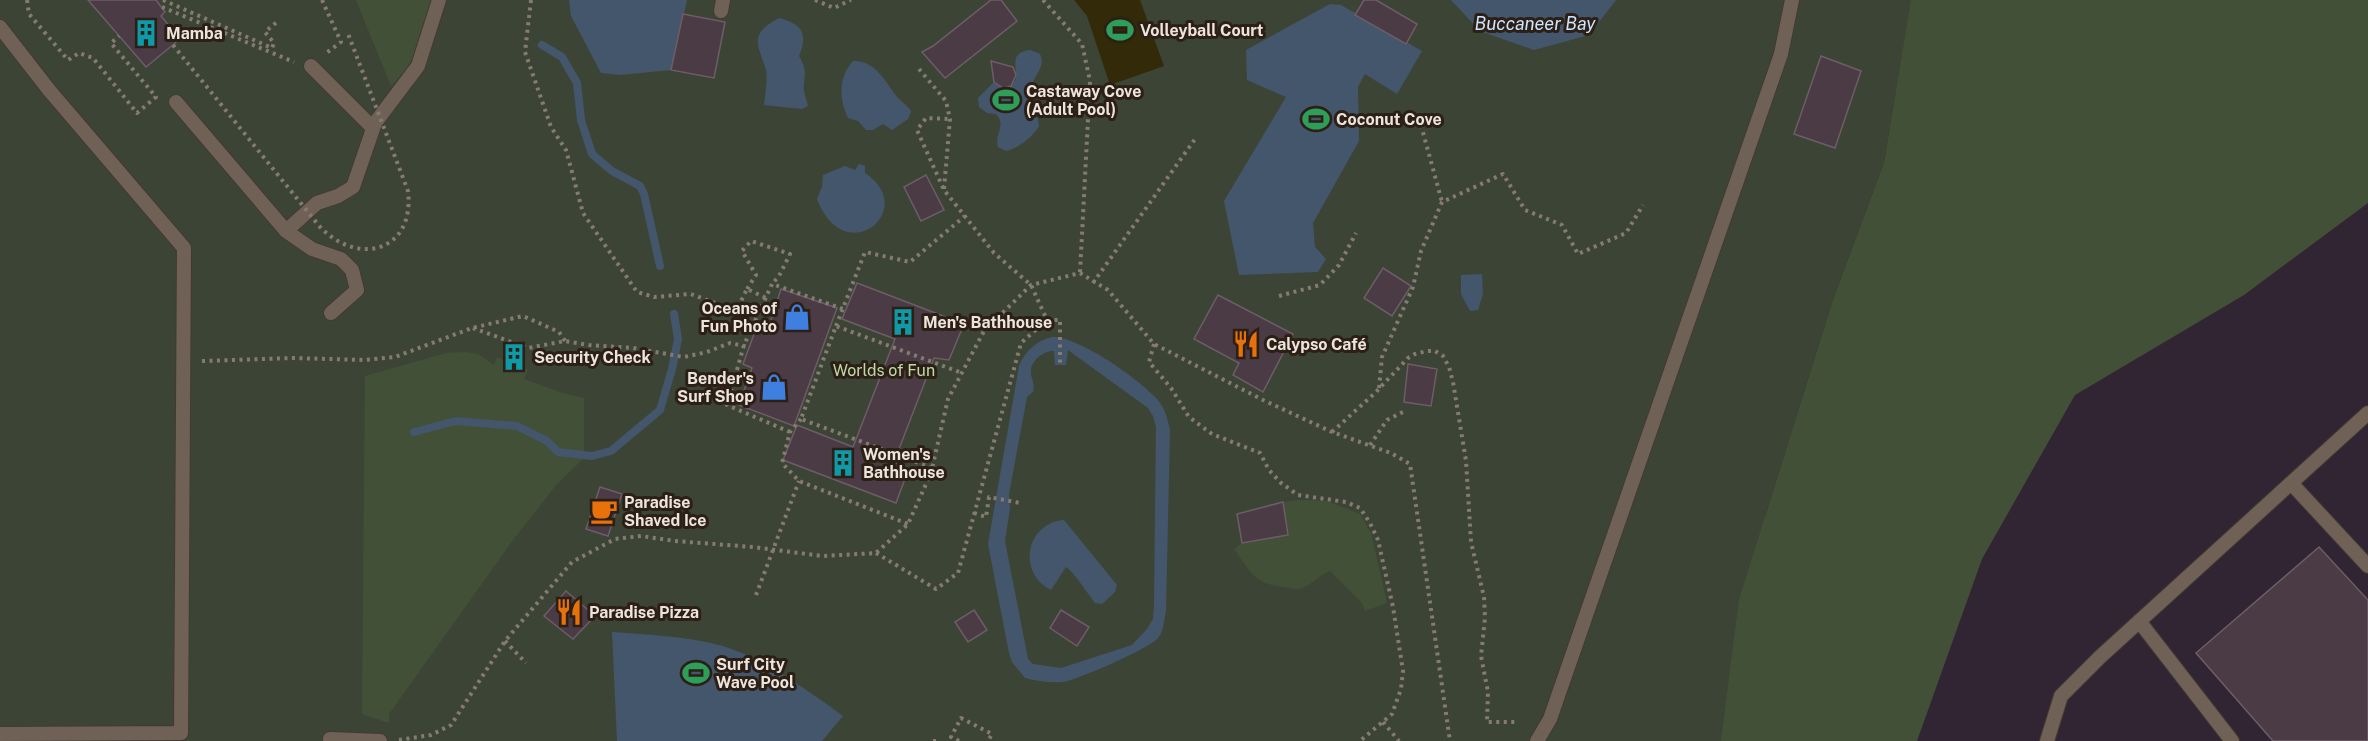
<svg xmlns="http://www.w3.org/2000/svg" width="2368" height="741" font-family="'Public Sans',sans-serif">
<rect width="100%" height="100%" fill="#2c2016"/>
<!-- industrial -->
<path fill="#312533" d="M2368,0v741h-453l6,-186z"/>
<!-- green -->
<path fill="#3c4535" d="M0,0h1911v3l-27,159 -52,140 -67,215 -5,224h-1760z"/>
<!-- forest -->
<path fill="#435038" d="M356,0h78c-11,35 -16,60 -43,86z
M1911,0h457v203l-124,92 -169,100 -93,164 -65,182h-196l18,-141 93,-298 52,-140z
M465,352l13,2 16,11 3,-8 31,13 -4,9 39,14 21,5v60l-27,26 -44,56 -124,174v9l-27,-9 3,-338 81,-23z
M1298,500l29,1 33,13 11,19 16,70 -22,8 -4,-9 -31,-31c-11,4 -17,13 -28,17 -5,2 -12,0 -18,-1 -30,-3 -33,-15 -50,-38l8,-6 46,-8 -5,-33z"/>
<!-- sand -->
<path fill="#322a08" d="M1074,0h66l24,66 -54,19 -23,-69z"/>
<!-- water -->
<path fill="#43566c" fill-rule="evenodd" d="M569,0h118l-16,70 -51,5 -19,-2 -30,-57z
M1451,0h165l-27,35 -55,15 -54,-19z
M1330,4l11,1 81,46 -25,43 -32,-20 -7,13 1,54 -46,82 2,24 11,12 -8,13 -79,3 -15,-74 62,-104 -39,-17 -1,-30z
M779,18c24,6 29,16 20,38 10,17 4,19 5,35 1,5 3,11 4,15l-6,3 -38,-4c1,-10 4,-25 2,-35 -8,-26 -18,-35 13,-52z
M1030,50l10,4c6,14 -6,20 -8,32 -3,13 6,27 7,40 -5,10 -22,23 -33,25l-8,-4c-4,-13 9,-22 -2,-33l-9,-1 -8,-6 -1,-9 16,-16 9,6 8,-2 5,-7c1,-14 -7,-26 14,-29z
M853,61c22,-1 32,20 44,36 5,5 10,8 14,14l-3,8 -16,11 -9,-6 -10,6h-7l-8,-9 -10,-3c-9,-19 -10,-40 5,-57z
M859,164l6,2v7c55,36 -20,99 -48,26l5,-12 1,-12 22,-9 10,4z
M1482,274l1,20 -5,16 -8,1 -9,-17v-19z
M1052,337c26,-1 87,42 105,62 8,9 10,19 13,30l-4,182c-2,8 -2,20 -8,27 -8,10 -82,43 -96,44 -12,1 -25,-1 -37,-4l-13,-16 -3,-9 -21,-109 31,-178c6,-15 17,-25 33,-29zM1068,350l80,58 5,8 3,11 -2,175 -1,17 -6,10 -15,16 -71,23 -28,-4 -5,-5 -23,-118 5,-33 -1,-14 18,-97 6,-5c2,-11 -2,-12 -2,-20 -1,-11 13,-22 23,-21l1,14h11z
M1064,520l53,65 -2,7 -13,12 -7,-1c-7,-9 -21,-31 -29,-36l-15,23c-4,-2 -9,-5 -12,-9 -20,-23 -6,-59 25,-61z
M612,632c37,3 75,4 111,14 39,12 88,46 120,70l-21,25h-205z"/>
<g fill="none" stroke-linecap="round" stroke-linejoin="round">
<!-- stream -->
<path stroke="#43566c" stroke-width="8" d="M542,45l20,12 15,26 4,37 11,34 20,17 28,15 4,8 16,72
M414,432l42,-11 61,5 30,15 11,11 34,4 19,-5 49,-41 12,-41 6,-30 -4,-25"/>
</g>
<!-- building -->
<path fill="#4a3b45" stroke="#6d5d67" stroke-width="1.5" d="M88,0h68l9,12 -4,4 19,23 -34,28z
M991,0h10l16,21 -72,57 -23,-26 11,-6z
M1364,0h12l41,24 -11,20 -51,-29z
M683,14l42,8 -11,56 -43,-8z
M1821,56l40,15 -26,77 -41,-14z
M991,61l22,6 3,8 -5,11 -8,2 -9,-6z
M926,175l18,35 -23,11 -17,-34z
M1383,268l28,18 -19,30 -28,-18z
M857,283l107,41 -15,36 -15,-2 -40,104 15,6 -13,35 -113,-43 14,-35 56,22 42,-108 -53,-20z
M781,289l56,19 -43,118 -55,-21 13,-37 -9,-4 14,-38 11,3z
M1218,295l75,39 -30,58 -30,-17 6,-12 -45,-24z
M1408,364l29,5 -6,37 -27,-4z
M600,487l22,7 -14,42 -22,-7z
M1283,502l5,33 -46,8 -5,-29z
M2319,547l49,53v141h-95l-77,-88z
M566,591l29,25 -22,23 -29,-23z
M974,610l13,20 -19,12 -13,-20z
M1061,610l28,17 -12,19 -27,-18z"/>
<g fill="none" stroke-linecap="round" stroke-linejoin="round">
<defs>
<path id="lane" d="M721,11l2,-11
M0,27l49,63 135,158 -3,485 -181,1
M311,66l62,62
M176,102l110,129 26,18 29,10 11,11 5,20 -26,23
M286,231l31,-28 21,-7 15,-9 22,-64 43,-57 21,-66
M2291,483l77,83
M2139,621l93,120
M330,739l50,2
M1537,741l13,-22 231,-665 11,-54
M2047,741l14,-45 39,-39 268,-244"/>
</defs>
<!-- lane casing -->
<use href="#lane" stroke="#443933" stroke-width="16"/>
<!-- path -->
<path stroke="#857b72" stroke-width="4" stroke-dasharray="3 4.5" stroke-linecap="butt" d="M27,0l2,14 39,46 11,-7 14,5 44,55 19,-16 -45,-54 8,-7
M163,0l109,48 2,-5 -9,-11 12,-10
M322,0l19,42 -16,12
M531,0l-6,52 26,75 15,23 17,63 54,79 17,5 37,-3 45,17 11,-22 19,9
M815,0l19,8 17,-8
M1043,0l39,44 8,37 -10,192
M162,7l132,55
M919,69l27,32 4,18 -6,70
M1421,125l21,77
M1093,283l102,-144
M747,289l9,-14 -14,-24 9,-10 39,13 -11,22 -7,8
M1279,296l41,-11 19,-20 17,-32
M1047,320h13v45
M836,326l29,-74 45,10 55,-46
M473,328l55,20 37,-7 24,4 44,3 51,9 23,-5 23,-9 19,4
M1154,344l-5,18 22,26 18,29 23,17 48,19 9,17 12,13 17,12 48,7 14,6 10,15 8,17 15,67 10,64 -2,18 -9,25 -32,27
M202,361l90,-3 73,2 30,-3 77,-29 51,-12 36,16 6,9
M1379,388l3,-31 31,-70 8,-36 21,-49 61,-28 22,36 37,15 16,29 48,-21 17,-28
M801,419l-11,13 -8,31 17,18 109,43
M790,432l-63,-27 17,-60 28,-61 71,25
M1332,432l43,-39 33,-35 7,-4 12,-3h8l8,5 6,11 4,15 13,79 5,81 13,55 1,21 -4,38 7,36 -1,30h30
M1370,445l17,-25 18,-9
M932,468l-131,-49 35,-93 126,47
M974,513l12,4 3,-20 31,6
M876,553l60,36 22,-16 63,-230 26,-23 -16,-35 -37,-32 -50,-63 -27,-60 9,-12 24,1
M756,595l43,-114
M505,641l21,22
M1383,722l16,19
M399,740l32,-5 20,-10 54,-84 67,-79 43,-23 26,-3 34,5 78,6 69,9 54,-3 32,-29 23,-51 17,-74 36,-68 47,-46 49,-12 28,17 46,54 109,56 69,32 59,21 19,11 40,277
M933,741h5
M959,741l-8,-4 10,-19 31,16 -4,7"/>
<!-- lane -->
<use href="#lane" stroke="#706156" stroke-width="14"/>
<!-- path-bridge -->
<path stroke="#857b72" stroke-width="4" stroke-dasharray="3 4.5" stroke-linecap="butt" d="M173,45l147,182c39,40 95,24 88,-36l-61,-160"/>
</g>
<!-- icons -->
<defs>
<symbol id="stadium-bare" viewBox="-9 -9 18 18"><path d="M0-5a6.5 5 0 1 0 0 10a6.5 5 0 1 0 0-10ZM-3.5-1.8h7v3.6h-7Z" fill="#2e9e5b" stroke="#2c2016" stroke-width="2.5" paint-order="stroke"/></symbol>
<symbol id="building-bare" viewBox="-9 -9 18 18"><path d="M-4-6H4V6H1V3H-1V6H-4ZM-2.5-4.3h1.7v1.8h-1.7ZM.8-4.3h1.7v1.8H.8ZM-2.5-1h1.7V.8h-1.7ZM.8-1h1.7V.8H.8Z" fill="#0f9aa8" stroke="#2c2016" stroke-width="2.5" paint-order="stroke"/></symbol>
<symbol id="shop-bare" viewBox="-9 -9 18 18"><path d="M-5-2.5h2.3a2.7 3.5 0 0 1 5.4 0H5L5.5 6h-11ZM-1.5-2.5h3a1.5 2.3 0 0 0-3 0Z" fill="#3f7fe0" stroke="#2c2016" stroke-width="2.5" paint-order="stroke"/></symbol>
<symbol id="restaurant-bare" viewBox="-9 -9 18 18"><path d="M-5-6h1v4h1v-4h1v4h1v-4h1v5L-1.5 .5V6h-2V.5L-5-1ZM5-6V6H3V1.5H1.5Q1.5-4 5-6Z" fill="#e8710a" stroke="#2c2016" stroke-width="2.5" paint-order="stroke"/></symbol>
<symbol id="cafe-bare" viewBox="-9 -9 18 18"><path d="M-5.5-4.5H6V0H3Q3 3.5 0 3.5H-2.5Q-5.5 3.5-5.5 0ZM3-3.2v2h1.7v-2ZM-6 4.5H4V6H-6Z" fill="#e8710a" stroke="#2c2016" stroke-width="2.5" paint-order="stroke"/></symbol>
</defs>
<g fill-rule="evenodd">
<use href="#stadium-bare" x="1101" y="11" width="38" height="38"/>
<use href="#building-bare" x="127" y="14" width="38" height="38"/>
<use href="#stadium-bare" x="987" y="81" width="38" height="38"/>
<use href="#stadium-bare" x="1297" y="100" width="38" height="38"/>
<use href="#shop-bare" x="778" y="298" width="38" height="38"/>
<use href="#building-bare" x="884" y="303" width="38" height="38"/>
<use href="#restaurant-bare" x="1227" y="325" width="38" height="38"/>
<use href="#building-bare" x="495" y="338" width="38" height="38"/>
<use href="#shop-bare" x="755" y="368" width="38" height="38"/>
<use href="#building-bare" x="824" y="444" width="38" height="38"/>
<use href="#cafe-bare" x="585" y="492" width="38" height="38"/>
<use href="#restaurant-bare" x="550" y="593" width="38" height="38"/>
<use href="#stadium-bare" x="677" y="654" width="38" height="38"/>
</g>
<g text-anchor="middle" stroke-width="6" stroke-linejoin="round" paint-order="stroke">
<!-- poi labels -->
<g font-size="16" font-weight="bold" fill="#ede4dd" stroke="#2c2016" text-anchor="start">
<text x="1140" y="36">Volleyball Court</text>
<text x="166" y="39">Mamba</text>
<text x="1026" y="97">Castaway Cove<tspan x="1026" dy="18">(Adult Pool)</tspan></text>
<text x="1336" y="125">Coconut Cove</text>
<text x="777" y="314" text-anchor="end">Oceans of<tspan x="777" dy="18">Fun Photo</tspan></text>
<text x="923" y="328">Men's Bathhouse</text>
<text x="1266" y="350">Calypso Café</text>
<text x="534" y="363">Security Check</text>
<text x="754" y="384" text-anchor="end">Bender's<tspan x="754" dy="18">Surf Shop</tspan></text>
<text x="863" y="460">Women's<tspan x="863" dy="18">Bathhouse</tspan></text>
<text x="624" y="508">Paradise<tspan x="624" dy="18">Shaved Ice</tspan></text>
<text x="589" y="618">Paradise Pizza</text>
<text x="716" y="670">Surf City<tspan x="716" dy="18">Wave Pool</tspan></text>
</g>
<!-- park labels -->
<g font-size="16" fill="#bfdaa8" stroke="#2c2016">
<text x="884" y="376">Worlds of Fun</text>
</g>
<!-- water labels -->
<g font-size="18" font-style="italic" fill="#cee5ff" stroke="#2c2016">
<text x="1535" y="30">Buccaneer Bay</text>
</g>
</g>
</svg>
